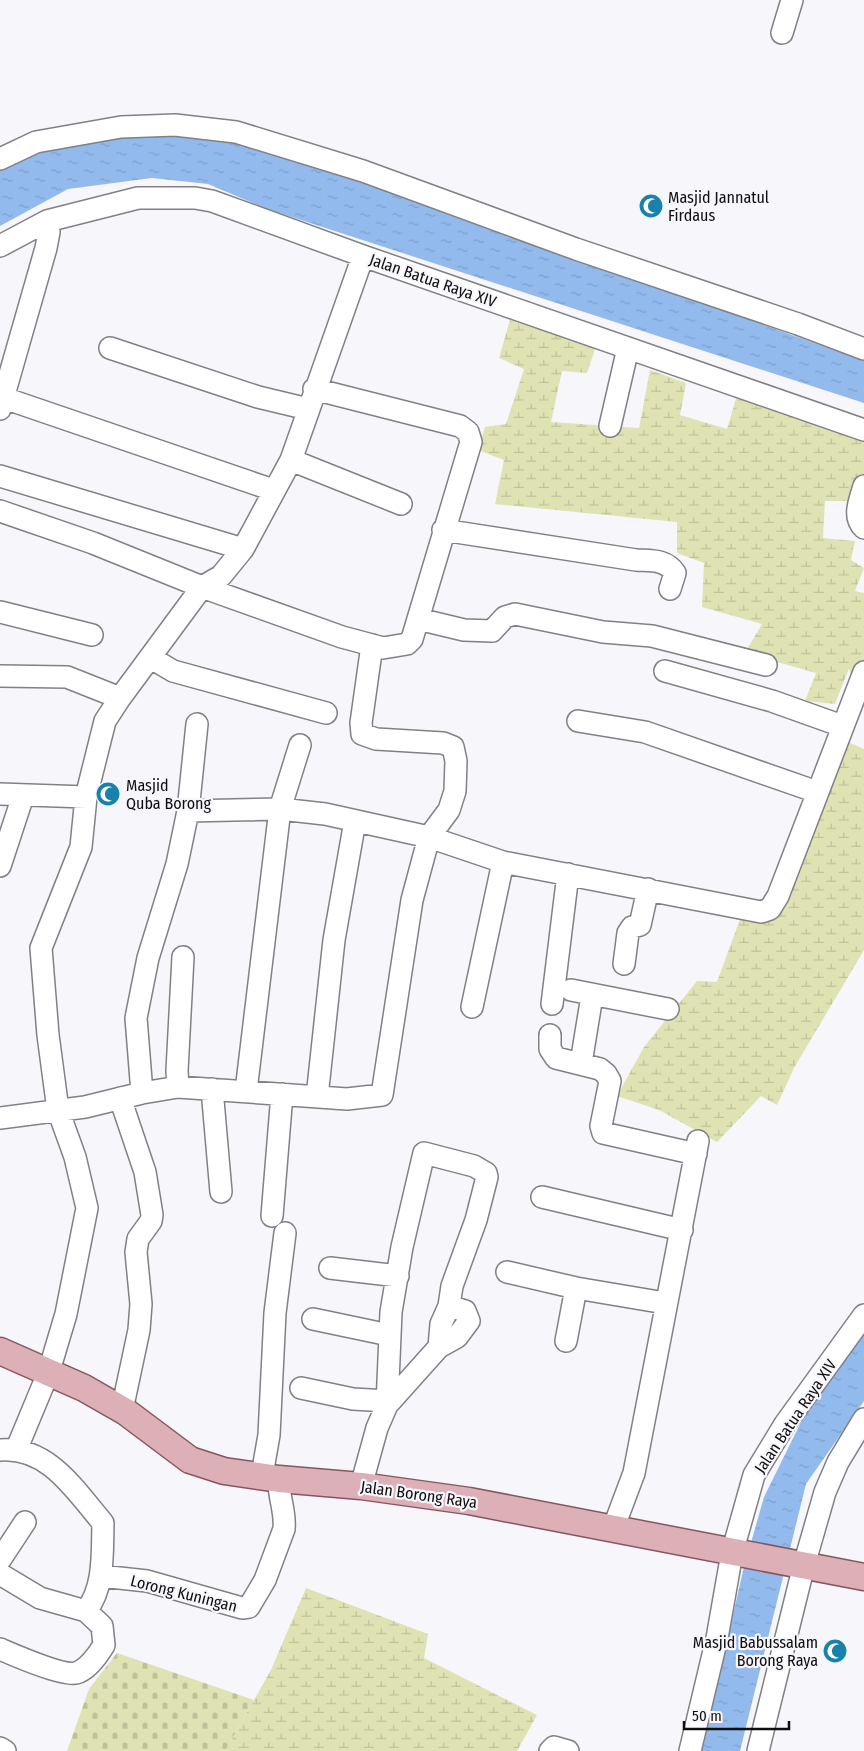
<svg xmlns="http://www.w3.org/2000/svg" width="864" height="1751" font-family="'Fira Sans Condensed',sans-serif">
<defs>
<pattern id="wetland-marsh" width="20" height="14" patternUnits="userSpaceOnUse" patternTransform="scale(1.25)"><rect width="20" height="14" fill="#dfe3b3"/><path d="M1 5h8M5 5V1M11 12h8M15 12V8" fill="none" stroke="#bec299"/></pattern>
<pattern id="cemetery-stones" width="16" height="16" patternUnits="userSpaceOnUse" patternTransform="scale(1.25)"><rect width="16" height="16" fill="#dfe3b3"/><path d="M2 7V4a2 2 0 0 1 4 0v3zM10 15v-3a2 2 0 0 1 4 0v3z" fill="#bec299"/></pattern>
<pattern id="water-ripples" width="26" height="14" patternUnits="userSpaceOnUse" patternTransform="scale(1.25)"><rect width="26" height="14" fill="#93baed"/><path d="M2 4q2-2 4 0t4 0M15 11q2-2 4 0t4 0" fill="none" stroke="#7e9fca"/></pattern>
</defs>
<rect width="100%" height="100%" fill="#f6f6fb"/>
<!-- wetland -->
<path fill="url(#wetland-marsh)" d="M510,320l86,26 -9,27 -25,-2 -11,51 88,6 11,-58 36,13 -6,32 47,14 10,-34 127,46v84l-2,-24h-37l-2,37 32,3 -4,19 13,8 -9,23 9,2v97l-11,-4 -4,-18 -14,36 -30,-3 11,-28 -71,-20 17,-29 -60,-17 2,-44 -27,-10v-31l-182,-18 9,-44 -26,-10 7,-23 21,-3 18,-55 -25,-11z
M832,735l32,14v201l-70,118 -17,37 -16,-9 -44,46 -58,-32 -42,-14 27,-49 53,-66 20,1 26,-71 26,-5z
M306,1588l122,46 -4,24 113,57 -20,36h-292l46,-81z"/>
<!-- cemetery -->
<path fill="url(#cemetery-stones)" d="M117,1653l137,47 -29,51h-158l22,-62z"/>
<!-- water -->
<path fill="url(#water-ripples)" d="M132,131l92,4 82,25 558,201v42l-597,-194 -59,-25 -56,-6 -84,11 -68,37v-65z
M864,1330v71l-58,83 -66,267h-38l41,-180 21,-74 41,-83z"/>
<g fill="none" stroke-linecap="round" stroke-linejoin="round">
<defs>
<path id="minor" d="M782,33l10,-33
M0,159l36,-17 85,-15 54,-2 61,7 127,39 213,78 222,75 66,25
M0,246l47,-25 91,-23h57l17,3 151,55 501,174
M110,348l148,49 50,12
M4,398l269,92
M0,409l46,-161 3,-16 -2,-11
M610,426l18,-78
M291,460l110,44
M0,476l243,73
M864,486c-4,14 -12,31 0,42
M0,511l93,32 109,44 140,50 41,11 24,-4 5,-5 59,-197 -3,-10 -8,-6 -146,-37
M443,530l193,30c15,1 30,-1 39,13l-5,16
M0,612l92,23
M418,619l46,11 28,1 13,-14 10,-3 88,18 49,4 114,29
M151,658l22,13 153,42
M665,671l107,30 70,25
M0,676l67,1 53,21
M578,721l67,11 172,60
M0,794l86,3
M188,811l92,-2 45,5 104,23 74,25 258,50 9,-3 8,-13 86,-224
M0,866l23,-70
M624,964l4,-31 4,-6 8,-2 8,-36
M571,990l97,19
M552,1004l16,-130
M472,1007l31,-145
M550,1035v14l6,9 44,11 6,5 4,7 -9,45 2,7 93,21
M581,1063l11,-67
M178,1087l-1,-16 6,-114
M212,1089l9,103
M246,1091l34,-282 20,-64
M142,1093l-6,-75 12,-60 29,-94 11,-53 9,-87
M317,1097l17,-157 21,-119
M120,1098l25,74 7,43 -1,6 -13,18 -2,13 5,52 -2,26 -17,80
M0,1118l85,-11 57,-14 36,-6 169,12 35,-4 30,-195 17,-63 20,-27 6,-19 1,-30 -3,-14 -10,-4 -67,-4 -14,-5 -1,-11 11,-78
M542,1197l140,33
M272,1216l10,-122
M330,1268l68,8
M507,1272l69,16 89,15
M313,1319l76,16
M566,1341l10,-53
M439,1347l18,-10 12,-16 -4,-10 -16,-5
M301,1388l52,11 34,2
M17,1448l32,-77 17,-57 21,-106 -12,-51 -17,-47 -10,-75 -7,-87 40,-101 5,-50 19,-76 15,-23 82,-111 19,-11 22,-27 48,-89 72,-204
M0,1450c48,-4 75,40 103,73 -1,29 2,64 -17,88l-46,-13 -40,-24
M262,1475l7,-40 6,-122 10,-80
M361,1486l16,-58 10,-23 52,-58 2,-23 8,-18 3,-20 24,-66 11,-43 -1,-4 -12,-7 -50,-13 -22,94 -11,65 -4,93
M613,1529l21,-56 64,-332
M0,1560l25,-38
M101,1576l46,5 95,27 7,-1 16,-27 19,-51c2,-17 -6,-33 -5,-50
M0,1649c14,6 62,27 76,24 11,-3 22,-18 28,-28l-2,-19 -16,-15
M0,1748l5,3
M550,1751l4,-4 14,4
M690,1751l27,-113 15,-85 22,-78 31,-51 79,-109
M758,1751l46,-186 21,-73 13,-30 26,-43"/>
<path id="major" d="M0,1351l84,37 42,24 64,48 34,11 55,8 82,7 108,15 395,76"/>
</defs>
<!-- minor casing -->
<use href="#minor" stroke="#818185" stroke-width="24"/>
<!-- major casing -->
<use href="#major" stroke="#86565f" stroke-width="29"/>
<!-- minor -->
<use href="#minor" stroke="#fff" stroke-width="21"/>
<!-- major -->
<use href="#major" stroke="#ddb0b8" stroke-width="26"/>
</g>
<!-- icons -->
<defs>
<symbol id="mosque-disc" viewBox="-11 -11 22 22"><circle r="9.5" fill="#1882aa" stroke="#f6f6fb"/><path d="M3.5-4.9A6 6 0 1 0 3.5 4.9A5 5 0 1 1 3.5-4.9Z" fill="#fff"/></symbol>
</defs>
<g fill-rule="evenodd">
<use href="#mosque-disc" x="637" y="192" width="28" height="28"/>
<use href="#mosque-disc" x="94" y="780" width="28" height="28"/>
<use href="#mosque-disc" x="821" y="1637" width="28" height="28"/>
</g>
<g text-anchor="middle" stroke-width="4.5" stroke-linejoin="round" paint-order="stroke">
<!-- poi labels -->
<g font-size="16" fill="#0e0e10" stroke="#f6f6fb" text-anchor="start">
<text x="668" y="203">Masjid Jannatul<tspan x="668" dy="18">Firdaus</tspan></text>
<text x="126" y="791">Masjid<tspan x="126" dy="18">Quba Borong</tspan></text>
<text x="818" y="1648" text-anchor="end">Masjid Babussalam<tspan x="818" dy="18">Borong Raya</tspan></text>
</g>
<!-- street labels -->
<g font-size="16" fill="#0e0e10" stroke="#f6f6fb">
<text transform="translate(433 280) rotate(19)" y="6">Jalan Batua Raya XIV</text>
<text transform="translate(795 1416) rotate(-56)" y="6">Jalan Batua Raya XIV</text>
<text transform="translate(419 1494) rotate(8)" y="6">Jalan Borong Raya</text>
<text transform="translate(184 1593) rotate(14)" y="6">Lorong Kuningan</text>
</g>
</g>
<!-- scale -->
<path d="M684 1721v8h105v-8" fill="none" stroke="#0e0e10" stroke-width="2.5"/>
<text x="692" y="1721" font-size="15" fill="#0e0e10" stroke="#f6f6fb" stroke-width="4" paint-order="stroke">50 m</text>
</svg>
